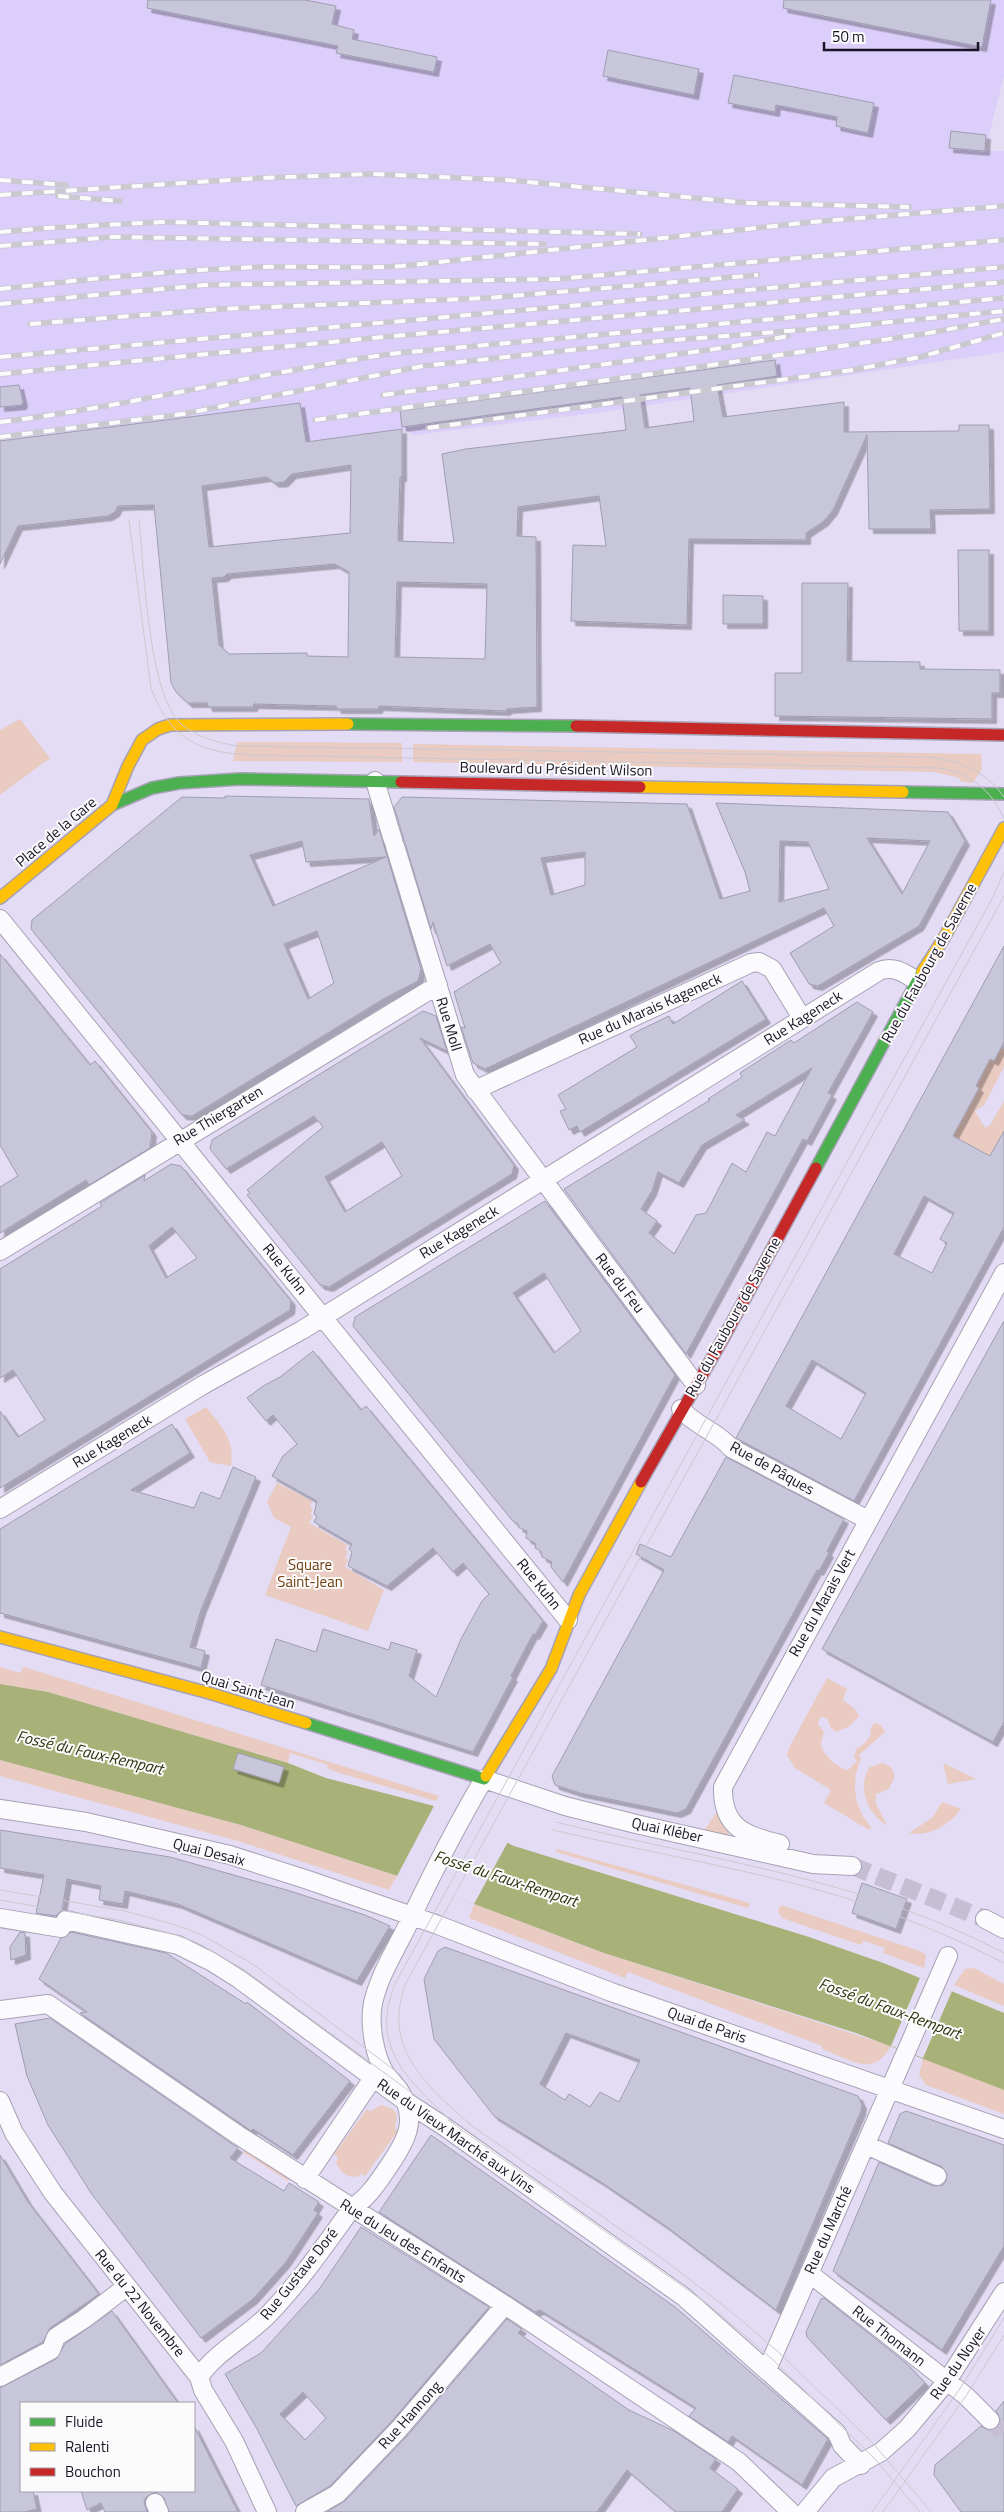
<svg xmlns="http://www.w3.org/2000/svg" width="1004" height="2512" font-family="'Titillium Web',sans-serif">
<defs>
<filter id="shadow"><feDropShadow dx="4.5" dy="4.5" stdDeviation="0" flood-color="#0004"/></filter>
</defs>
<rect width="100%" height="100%" fill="#e3dcf4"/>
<!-- built -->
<path fill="#dbcefa" d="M0,0h1004v76l-19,75h19v201l-402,60 -188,23 -12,-6 -96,13 -6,-39 -300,38z"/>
<!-- green -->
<path fill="#e9cbc1" d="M20,719l30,39 -50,37v-65z
M237,742l165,1v19l-169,-1z
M413,744l568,10 1,15 -9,14 -13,-2v-3l-26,-6 -521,-10z
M1001,1048l3,1v18l-20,38 -9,6 10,17 5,-3 14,-24v37l-8,6 -6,12 -40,-22 7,-13 4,1 18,-34 -3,-2 14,-27z
M206,1407c16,20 29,32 25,59l-21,-4 -25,-43z
M277,1483l35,18 -2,6 3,2 -3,5 3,2 -4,7 38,22 -2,5 3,1 -3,7 3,2 -3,7 39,23 -16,41 -103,-36 26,-68 -17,-9 -7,-16z
M0,1667l20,6 4,-6 415,129 -3,5 -100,-29 -9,-4 1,-3 -38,-12 -2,10 -240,-71 -48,-8z
M827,1678l20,11 -4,11 12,9 4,7 -9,10 -14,6 -6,-5 -3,-9 -7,-1 -2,7 6,8c-1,4 -3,9 -3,13 2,10 18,24 27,25l9,-9 -3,-4 2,-8 8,-5 7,-9 -1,-4 4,-8 7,2 4,7 -26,23 2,3c-10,26 -8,47 10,69l-2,3 -45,-27 7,-13 -36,-22 -8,-13 3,-9z
M0,1760l241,65 156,51 -8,14 -148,-48 -241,-66z
M883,1763l8,4 4,9 -6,13 -13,5v10l11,21c-19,-10 -31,-39 -17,-58z
M943,1763l33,16 -28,5z
M942,1802l19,7c-13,16 -30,28 -52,24l23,-15z
M718,1810l11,19v5l-4,2 -21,-5z
M557,1849l193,54 -2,5 -192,-56z
M474,1904l130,49 287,93c-18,33 -41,13 -69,3v-3l-194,-74 -3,6 -156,-60z
M781,1905l142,47 3,4 -2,12 -41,-15 2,-5 -21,-7 -3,4 -79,-27 -4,-7z
M974,1968l30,16v22l-50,-21 11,-16z
M923,2058l81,32v24l-78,-29 -7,-10z
M381,2105l12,4 4,6 -2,13 3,3 -33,45 -3,-2c-11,7 -21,0 -26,-11l2,-6 -4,-3 33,-45 4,2z
M246,2148l45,29 -3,4 -45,-29z"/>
<!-- water -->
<path fill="#a8b177" d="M0,1684l48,8 240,71 38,15 108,28 80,40 292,90 80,28 118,49v77l-148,-57 -252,-80 -191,-72 -172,-56 -241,-65z"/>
<!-- pier -->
<path fill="#e3dcf4" d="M435,1804l74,36 -35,64 -77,-28z
M920,1978l32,13 -29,67 -32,-12z"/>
<!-- building -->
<path fill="#c8c6db" stroke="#9f9db1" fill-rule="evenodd" filter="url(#shadow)" d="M148,0h157l31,6 -4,18 22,6 -2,9 85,18 -3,15 -98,-19 2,-7 -191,-38z
M784,0h207l-9,47 -199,-39z
M608,50l91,19 -5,26 -91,-19z
M734,75l140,28 -6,30 -32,-7 1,-9 -61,-12 -1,7 -47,-9z
M951,131l35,4 -1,16 -36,-3z
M775,360l2,16 -60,9 6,32 121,-15v30l115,-1v-6h30l1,84 -60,1 1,19h-62l-2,-94 -34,75 -9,11 -18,12v7l-117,-1 -2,86 -116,-4 2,-76 33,1 -7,-50 -81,11 -1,29 19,1 1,170 -30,2 -1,2 -127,-5 -1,3h-41l-1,-3 -82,-2 -1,3h-45l-1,-4h-19l-12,-11 -5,-9 -17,-178 -36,1 -3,6 -7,4 -90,10 -18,38v-123l300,-38 6,39 96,-13v48h-2l-2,64 56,2 -12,-89 24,-5 160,-19 -4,-33 -220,30 -2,-16zM690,388l4,33 -49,7 -5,-33zM351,465l-1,68 -141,14 -7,-61 65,-9 8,6 9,-1 8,-8zM335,564l14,8 -1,85 -41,-1v-3l-78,1 -10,-9 -7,-67 12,-1 3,-3zM397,582l90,2 -2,75 -90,-2z
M19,385l4,17 -1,3 -22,2v-20z
M958,550h31v81h-30z
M802,583h46l-1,78 73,1v7l80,1v23h-8v26l-217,-3v-43h27z
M723,595l40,1v28h-40z
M225,796l144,3 5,37 5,-7 42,140 -3,12 -33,17 -193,118 -10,-1 -18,-22 -133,-164 1,-9 150,-123 43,1zM302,841l4,21 80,-5 -113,49 -23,-51zM317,931l17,52 -26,16 -24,-55z
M402,797l285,7 33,95 30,-8 -5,-19 -29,-69 232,9 17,29 -46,85 -101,60 -9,-2 -19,-31 44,-27 -10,-18 -339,161 -12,-6 -12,-36 4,1 -11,-36 47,-29 -11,-19 -43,22 -14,-44 -2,7 -37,-122zM867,838l63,3 -28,53zM780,841l28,1 21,47 -50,13zM585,852v33l-34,10 -10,-37z
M1004,946v96l-10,19 -4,-2 -14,27 3,2 -26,48 37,20 14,-25v96l-150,274 -118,-63zM924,1196l30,17 -14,26 7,4 -15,30 -38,-19zM812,1360l54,33 -25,46 -55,-33z
M0,954l90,111 5,-4 57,71 -2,16 -61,37 -3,-5 -86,53v-46l18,-11 -18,-31z
M742,981l24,38 -186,113 -3,-6 -8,4 -9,-19 6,-2 -8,-14 79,-48 -7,-11 8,-5 31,-15 4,8z
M857,1002l16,10 -45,81 4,2 -25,46 -4,-2 -117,215 -122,-165 146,-89 -2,-1 34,-22 -2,-4 51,-33 3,3zM812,1068l-37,68 -8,-4 -21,40 -14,-9 -26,50 -10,2 -22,39 -25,-21 8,-12 -16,-12 11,-18 6,-19 21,11 23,-38 43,-25 -9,-5z
M423,1011l13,5 11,35 -27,-13 94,127 -2,9 -183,113 -9,-2 -73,-90 3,-2 -3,-3 76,-63 -9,-11 -88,53 -16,-20 2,-9zM382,1142l20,34 -57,36 -20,-35z
M171,1164l10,2 65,80 45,55 -1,9 -290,178v-77l18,26 27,-17 -32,-50 -13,8v-109l102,-63 -2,-3 45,-28 -1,6zM172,1227l25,31 -31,20 -17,-32z
M545,1201l130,174 -112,207 -12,-15 1,-5 -10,-5 -1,-6 -6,-3 1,-4 -10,-6 1,-7 -9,-4 1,-2 -7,-5 -159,-194 2,-9zM544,1273l37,58 -27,22 -41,-60z
M1004,1321v401l-11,20 -171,-93z
M313,1351l48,59 5,-4 177,215 -8,14 -2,-1 -22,42 2,1 -40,75 -212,-67 15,-46 40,13 7,-23 66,21 2,-8 26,8 -8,26 27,21 26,-60 20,-36 7,-7 -26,-31 -10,9 -20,-24 -46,38 -39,-20 4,-14 -3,-3 3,-5 -38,-22 3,-6 -3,-2 3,-13 -45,-25 11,-20 14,-12 -24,-29 -7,6 -19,-23 16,-12 17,-9z
M172,1424l18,29 -59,37 63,18 7,-16 19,7 13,-32 23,10 -55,133 -11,37 15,4 -4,17 -201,-55v-84z
M726,1457l118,62 -17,32 2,2 -10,18 -2,-1 -131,239 -9,4 -97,-20 -25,-8 -3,-9 112,-206 -28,-16 4,-10 31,13z
M238,1753l46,14 -5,16 -46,-14z
M0,1830l170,27 120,34 75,24 25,11 -33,55 -179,-77 -53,-13 -2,13 -24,-4 2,-14 -34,-7 -5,31 -6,6 -20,-3 8,-38 -44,-7z
M862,1883l45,16 -11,30 -44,-16z
M20,1932l5,1 1,22 -15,5 -1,-13z
M71,1932l95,21 80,51 1,-2 103,79 -57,74 -40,-26 -2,2 -7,-5 -164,-113 7,-1 -48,-33 22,-41z
M445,1947l413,149 4,9 -1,6 -85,199 -109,-83 -66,-45 -107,-66 -60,-77 -10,-60 14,-28zM566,2033l74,27 -21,42 -19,-10 -10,15 -21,-13 -4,6 -25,-16z
M50,2018l188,130 -8,10 54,33 5,-8 30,19 -5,8 4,3 -32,49 -33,37 -52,39 -110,-145 -43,-68 -21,-49 -12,-52z
M906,2111l98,34v101l-62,104 -109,-79 46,-109 54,24 10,-1 3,-4 1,-7 -5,-7 -54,-24 12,-29z
M431,2135l244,172 153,132 -26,46 -70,-49 -4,6 -39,-26 7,-8 -156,-98 -5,2 -156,-100z
M0,2155l28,47 71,92 -49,34 -7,14 -43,23z
M361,2227l128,80 -98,115 -61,64 -34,20 -39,-77 -32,-55 36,-21 59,-65zM303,2392l23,26 -21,22 -25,-26z
M824,2298l82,65 19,20 -39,37 -79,-83 -1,-5 15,-33z
M112,2311l66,92h-157v88h12l4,18 -13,3h-24v-124l56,-29 9,-15z
M507,2319l15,10 -4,4 111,77 45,21 42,28 -6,9 28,21 -16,23h-46l-49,-42 -30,42h-270l18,-11 62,-65z
M1004,2401v111h-43l-27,-37 1,-10 46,-39 7,4 9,-2 3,-10 -4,-7z
M194,2426l44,86h-69l-5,-14 -8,-6 -10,5 -2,5 3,10h-42l-4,-9 -14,7 -6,-19h113z"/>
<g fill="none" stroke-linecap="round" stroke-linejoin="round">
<!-- street-tunnel -->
<path stroke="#c5bed5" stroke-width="18" stroke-dasharray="18 9" stroke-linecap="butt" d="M852,1866l133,53
M990,2420l14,14"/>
<defs>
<path id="street" d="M375,781l18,59
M395,846l70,229 231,310
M0,919l568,701
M475,1090l276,-127 8,-1 13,7 30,49
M0,1251l438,-266
M681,1409c14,17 36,22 50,39l137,72
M0,1509l203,-124 99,-55 577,-359c15,-6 25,2 38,10
M0,1809l86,13 144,33 78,25 130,45 173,67 393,137
M780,1844c-35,-9 -58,-16 -57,-57l281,-514
M0,1918l61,10 5,-8 112,25 34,17 27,17 166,122 40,26 239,170 153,136 5,12 19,20
M985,1919l19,10
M0,2010l48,-6 190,131 267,170 234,157 52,50
M0,2101l14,32 39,60 146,184 4,13 31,51 33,71
M866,2145l71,31
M305,2179l68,-101
M809,2273l157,123 24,24
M767,2370l181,-414
M0,2377l51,-27 5,-13 28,-18 42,-32
M199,2377c17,-25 47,-40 68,-61 32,-33 58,-71 85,-108 17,-11 26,-26 37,-42 17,-25 30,-47 10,-76 -4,-6 -10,-11 -14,-17 -11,-18 -16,-50 -12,-70 7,-31 26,-58 39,-87 22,-46 46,-93 72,-137l81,27 71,18 177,40 39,2
M155,2503l4,9
M305,2512l32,-18 62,-65 106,-124
M805,2512l28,-34 48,-26 26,-23 40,-48 57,-89"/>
<path id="fast" d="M348,724l228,2
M903,792l101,2
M112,805l40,-17 27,-5 61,-4 161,3
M816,1168l106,-196
M306,1723l178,56 2,-3"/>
<path id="slow" d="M640,787l263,5
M0,898l112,-93 16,-39 14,-26 16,-11 12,-4 178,-1
M922,972l22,-34 60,-110
M0,1637l209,56 97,30
M486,1776l65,-107 28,-74 62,-113"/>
<path id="jam" d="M576,726l428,9
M401,782l239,5
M641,1482l83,-145 92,-169"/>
</defs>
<!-- street casing -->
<use href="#street" stroke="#a7a1b5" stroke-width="20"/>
<!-- fast casing -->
<use href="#fast" stroke="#a7a1b5" stroke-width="14"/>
<!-- slow casing -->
<use href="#slow" stroke="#a7a1b5" stroke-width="14"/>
<!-- jam casing -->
<use href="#jam" stroke="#a7a1b5" stroke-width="14"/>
<!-- street -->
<use href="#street" stroke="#fbfafd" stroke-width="18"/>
<!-- fast -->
<use href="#fast" stroke="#4caf50" stroke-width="11"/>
<!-- slow -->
<use href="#slow" stroke="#ffc107" stroke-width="11"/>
<!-- jam -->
<use href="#jam" stroke="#c62828" stroke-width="11"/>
<!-- tram -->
<path stroke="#cbc9d0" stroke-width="1" d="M129,520l22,168c19,51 48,65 101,67l688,13c30,6 52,22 64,51
M139,520c5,46 9,174 42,204 17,14 35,18 56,22l692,11c31,4 57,14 75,40
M556,1822c153,38 306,56 448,131
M553,1830c98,23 197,39 293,68 54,17 107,39 158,65
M0,1890l125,21 51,14 26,10 49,28 150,112
M0,1900l123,21 50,13 25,9 48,28 174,128
M448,2120l261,185 63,54 101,98 47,55
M468,2123l195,136 65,50 48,41 96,92 59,70
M454,2124c-43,-42 -87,-76 -58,-142l597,-1085 11,-25
M473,2127c-45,-40 -94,-80 -66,-146l597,-1085
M872,2512l87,-122 45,-72
M883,2512l83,-116 38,-61"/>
<defs>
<path id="rail" d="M0,180l66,5
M0,195l260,-17 112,-4 135,6 241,23 161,4
M58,196l62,5
M0,232l47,-4 116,-6 477,12
M0,246l113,-9 431,7
M0,289c87,-10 174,-19 261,-22 47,-1 94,2 141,-1l410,-44 192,-16
M0,304l204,-19 353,-6 447,-39
M30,324l190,-15 268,-11 270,-23
M860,325l144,-14
M0,357l1004,-90
M0,374l383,-37 621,-55
M383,395l346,-48 59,-11
M315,420l322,-44 286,-42 81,-15
M0,422c134,-16 264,-51 398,-69l606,-55
M428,428l425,-58 67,-13 84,-24
M0,437l183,-23 240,-48 213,-23 229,-18"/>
</defs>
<!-- rail casing -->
<use href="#rail" stroke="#cbc9d0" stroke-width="5.5"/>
<!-- rail -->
<use href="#rail" stroke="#fbfbfb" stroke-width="4" stroke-dasharray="11" stroke-linecap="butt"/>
</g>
<g text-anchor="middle" stroke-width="4" stroke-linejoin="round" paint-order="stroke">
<!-- street labels -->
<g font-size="15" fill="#1a1326" stroke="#fbfbfb">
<text transform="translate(556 769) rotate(1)" y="5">Boulevard du Président Wilson</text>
<text transform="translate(56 832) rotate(-40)" y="5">Place de la Gare</text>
<text transform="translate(929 963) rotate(-61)" y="5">Rue du Faubourg de Saverne</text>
<text transform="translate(650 1009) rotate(-24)" y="5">Rue du Marais Kageneck</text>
<text transform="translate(803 1018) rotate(-32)" y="5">Rue Kageneck</text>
<text transform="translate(449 1024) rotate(73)" y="5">Rue Moll</text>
<text transform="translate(218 1116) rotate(-31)" y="5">Rue Thiergarten</text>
<text transform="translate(459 1232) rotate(-31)" y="5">Rue Kageneck</text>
<text transform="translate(285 1269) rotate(51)" y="5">Rue Kuhn</text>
<text transform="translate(620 1283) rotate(53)" y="5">Rue du Feu</text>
<text transform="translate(733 1317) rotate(-61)" y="5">Rue du Faubourg de Saverne</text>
<text transform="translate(112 1441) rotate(-31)" y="5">Rue Kageneck</text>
<text transform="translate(772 1468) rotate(29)" y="5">Rue de Pâques</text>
<text transform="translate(539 1584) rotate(51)" y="5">Rue Kuhn</text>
<text transform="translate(822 1603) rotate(-61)" y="5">Rue du Marais Vert</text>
<text transform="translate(248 1690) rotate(17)" y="5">Quai Saint-Jean</text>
<text transform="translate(667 1830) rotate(12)" y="5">Quai Kléber</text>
<text transform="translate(209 1852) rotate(14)" y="5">Quai Desaix</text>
<text transform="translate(707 2025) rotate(19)" y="5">Quai de Paris</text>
<text transform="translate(456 2136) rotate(35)" y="5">Rue du Vieux Marché aux Vins</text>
<text transform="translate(828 2230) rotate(-66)" y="5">Rue du Marché</text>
<text transform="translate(403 2241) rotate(32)" y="5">Rue du Jeu des Enfants</text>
<text transform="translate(299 2274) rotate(-51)" y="5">Rue Gustave Doré</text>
<text transform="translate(140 2303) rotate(51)" y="5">Rue du 22 Novembre</text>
<text transform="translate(889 2336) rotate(38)" y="5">Rue Thomann</text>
<text transform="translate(958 2363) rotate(-55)" y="5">Rue du Noyer</text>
<text transform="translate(410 2415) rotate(-48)" y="5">Rue Hannong</text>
</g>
<!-- park labels -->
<g font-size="15" fill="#6f3e10" stroke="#fbfbfb">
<text x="310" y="1570">Square<tspan x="310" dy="17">Saint-Jean</tspan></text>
</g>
<!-- water labels -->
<g font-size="16" font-style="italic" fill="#2e350d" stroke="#fbfbfb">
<text transform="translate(90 1752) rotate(13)" y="6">Fossé du Faux-Rempart</text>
<text transform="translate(506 1878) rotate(18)" y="6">Fossé du Faux-Rempart</text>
<text transform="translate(890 2008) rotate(20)" y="6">Fossé du Faux-Rempart</text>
</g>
</g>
<!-- legend -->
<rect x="20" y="2402" width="175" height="90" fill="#fbfbfb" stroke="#a19ea6"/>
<rect x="30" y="2418" width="25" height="8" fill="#4caf50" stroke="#a19ea6"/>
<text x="65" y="2427" font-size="15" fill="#1a1326">Fluide</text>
<rect x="30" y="2443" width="25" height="8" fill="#ffc107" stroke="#a19ea6"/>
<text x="65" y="2452" font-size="15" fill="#1a1326">Ralenti</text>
<rect x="30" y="2468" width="25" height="8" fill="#c62828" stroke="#a19ea6"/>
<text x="65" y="2477" font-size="15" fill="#1a1326">Bouchon</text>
<!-- scale -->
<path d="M824 42v8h154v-8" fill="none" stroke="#1a1326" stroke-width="2.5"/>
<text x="832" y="42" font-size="15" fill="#1a1326" stroke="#fbfbfb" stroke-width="4" paint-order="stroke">50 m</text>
</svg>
